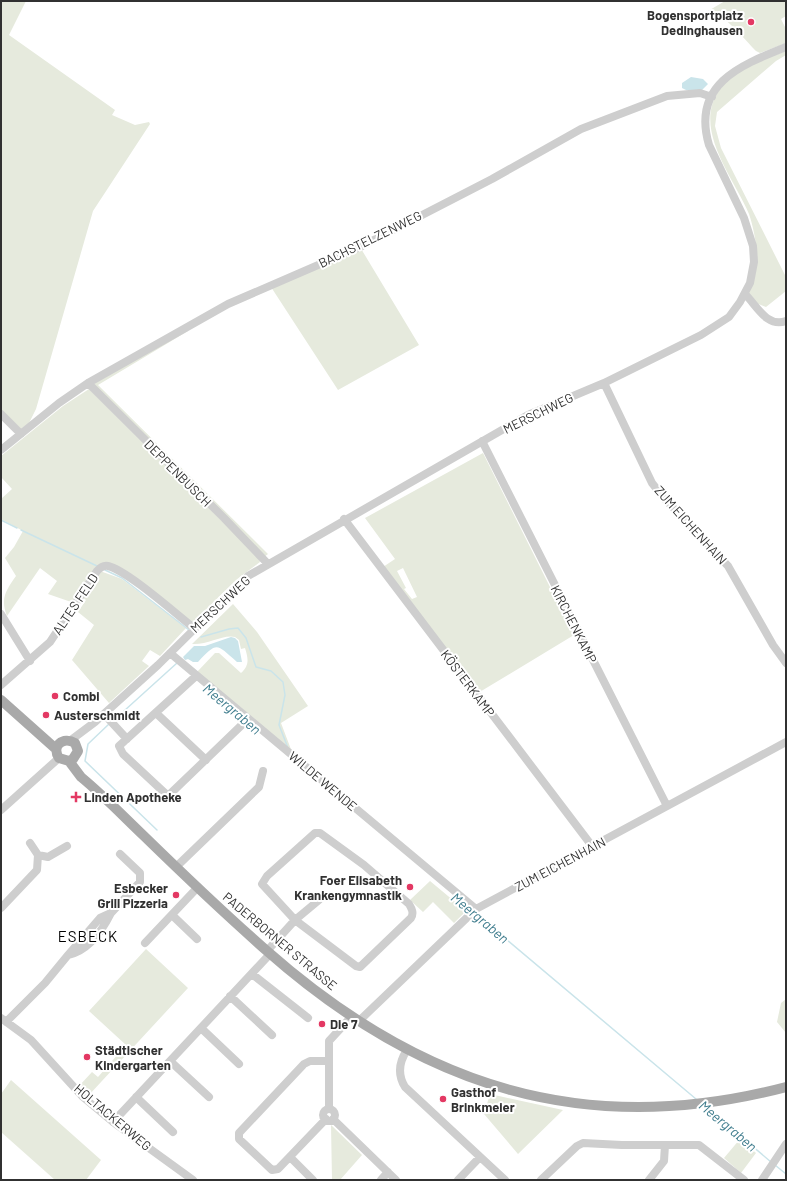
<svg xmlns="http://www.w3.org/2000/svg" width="787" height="1181" font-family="Barlow,sans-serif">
<rect width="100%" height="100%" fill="#fff"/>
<!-- green -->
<path fill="#e6eadd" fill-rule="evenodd" d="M1,1h25l-17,34 106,75 -3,5 23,10 14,-3 1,2 -57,87 -57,198 -7,14 -8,6 -20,-18z
M725,1h61v15l-5,3 5,10v14l-26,10 -4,-2c-11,-11 -33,-39 -48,-40z
M786,51v4l-10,6 -59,51 -2,14 6,22 65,129v14l-20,16 -10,-4 -8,-8c3,-13 10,-29 9,-42 -1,-11 -4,-28 -8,-39 -19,-44 -69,-99 -13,-141 15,-10 34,-16 50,-22z
M360,247l59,98 -81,45 -67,-103z
M187,329l1,2 -90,54 170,169 -4,3 -170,-172 1,-4z
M89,389l170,169 1,4 -24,18 -45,44 -84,-59 -33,38 -26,-9 9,-13 -17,-13 -33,48c-7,-17 -1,-26 9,-40l-11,-18 9,-11 9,-16 -22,-12v-20l11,-10 -11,-12v-21l62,-50z
M483,453l91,182 -96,58 -95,-126 12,-8 -30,-41zM403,568l14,29 -5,2 -8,-10 2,-1 -9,-17z
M100,571l22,8 64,49 -26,28 -10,-6 -8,11 7,5 -40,37 -37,-43 22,-35 -16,-13 8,-12 -4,-3z
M233,604l24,28 51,74 -27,17 11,29 -95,-80 18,-19h4l22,20c9,-8 7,-15 4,-25l-4,1 -2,-9 -4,-3c-12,-3 -27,8 -43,7z
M430,881l36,30 -12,12 -21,-21 -10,10 -13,-12z
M146,949l42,39 -99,107 -10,-9 13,-14 6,5 28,-32 -37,-34z
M786,999v34l-9,-11 4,-19z
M11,1080l90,80 -15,20h-31l-54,-48v-38z
M490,1094l73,16 -45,44 -34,-40z
M331,1125l31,30 -22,25h-8z
M740,1139l16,14 -15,20 -17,-15z"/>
<!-- water -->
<path fill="#cae4ea" d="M691,77l12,2 5,5 -6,6h-16l-4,-2v-5z
M231,637l4,1 3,3 4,21h-5c-21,-18 -19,-21 -39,0h-5l-5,-3 -3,1 -2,-3 11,-11h11z"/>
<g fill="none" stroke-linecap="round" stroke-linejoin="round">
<!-- stream -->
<path stroke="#cae4ea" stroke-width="1.5" d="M1,520l16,8
M21,530l76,36
M105,570l17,8 67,52
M201,637l28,-8 9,-1 8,10 10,29 15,4 12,11 2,13 -6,30 9,23
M114,720l63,-57
M109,724l-21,20 -3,17 72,69
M475,913l221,186
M705,1106l66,56
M775,1165l11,9"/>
<!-- minor -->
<path stroke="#cecece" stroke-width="8" d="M745,294c12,12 22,34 41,27
M88,383l136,135 44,46
M604,383l48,100 11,14 65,69 45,79 13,18
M1,414l20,20
M482,441l185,365
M1,450l58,-47 29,-20 140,-79 134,-58 130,-67 89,-50 86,-33 33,-3 12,4
M344,519l248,327
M1,614l29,47
M170,653l306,256
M196,676l-77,70 4,8 44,41 3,-1 78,-75
M1,685l49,-43 47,-71c3,-3 6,-6 11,-5 20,5 68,48 86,62
M156,713l50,47
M104,714l23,25
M71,740l24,-18 63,-57 90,-89 280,-161 76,-32 97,-48 28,-18 11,-15 10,-19 4,-21 -1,-16 -9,-28 -35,-73c-18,-61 32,-80 77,-98
M1,810l58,-52
M315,833h5l44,32 45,39c3,5 5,9 2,14l-51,49 -4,-1 -61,-46 -33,-36 5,-8z
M38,855l10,2 19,-11
M176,867l83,-80 4,-16
M1,908l36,-38 1,-15 -8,-12
M111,913c-9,18 -22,38 -43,42l32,-37z
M111,913l29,-31v-9l-20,-19
M172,915l25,24
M145,943l53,-56
M267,951l28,-31 24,-20
M252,974l56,44
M230,996l42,39
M1,1018l30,22 52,57 30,25 80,58
M359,1021l117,-112 310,-167
M6,1022l39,-39 23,-28
M201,1028l38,36
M407,1050c-8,12 -10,24 -2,37l100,93
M170,1061l39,36
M136,1097l37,35
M329,1109v-68l23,-25
M323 1115a6 6 0 1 1 12 0a6 6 0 1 1-12 0Z
M326,1119l-48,50 -6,1 -33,-31v-6l65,-69 6,-3h19
M333,1119l63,61
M113,1122l157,-168
M290,1157l23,23
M381,1180l7,-8
M458,1180l22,-23
M541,1180l36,-34 6,-3 39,2h77l45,35
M649,1180l15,-19 1,-16
M762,1180l24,-36"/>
<!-- major -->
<path stroke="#a9a9a9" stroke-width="10" d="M1,700l55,49
M69,761l4,-2 5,-8 -3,-8c-12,-7 -24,3 -16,15l10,3 12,16c22,18 42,39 63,59 40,39 81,78 123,115 153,135 318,189 519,136"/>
</g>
<!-- markers -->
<g fill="#e33863" stroke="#fff" stroke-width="1.5">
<circle cx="751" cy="22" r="4"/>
<circle cx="55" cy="696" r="4"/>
<circle cx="46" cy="715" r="4"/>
<path d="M74 791h4v4h4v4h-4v4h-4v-4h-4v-4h4z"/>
<circle cx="410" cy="887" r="4"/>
<circle cx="176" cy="895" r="4"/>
<circle cx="322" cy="1024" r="4"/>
<circle cx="87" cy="1057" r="4"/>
<circle cx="443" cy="1099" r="4"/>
</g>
<g text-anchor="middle" stroke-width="4" stroke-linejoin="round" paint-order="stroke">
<!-- poi labels -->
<g font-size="13" font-weight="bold" fill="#313131" stroke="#fff" text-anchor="start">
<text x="743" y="20" text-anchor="end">Bogensportplatz<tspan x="743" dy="15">Dedinghausen</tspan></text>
<text x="63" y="701">Combi</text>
<text x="54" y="720">Austerschmidt</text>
<text x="84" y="802">Linden Apotheke</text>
<text x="402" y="885" text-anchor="end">Foer Elisabeth<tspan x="402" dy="15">Krankengymnastik</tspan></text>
<text x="168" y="893" text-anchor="end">Esbecker<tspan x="168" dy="15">Grill Pizzeria</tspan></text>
<text x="330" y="1029">Die 7</text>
<text x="95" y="1055">Städtischer<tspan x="95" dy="15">Kindergarten</tspan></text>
<text x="451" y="1097">Gasthof<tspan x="451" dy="15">Brinkmeier</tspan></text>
</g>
<!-- street labels -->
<g font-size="13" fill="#313131" stroke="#fff">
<text transform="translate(370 239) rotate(-26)" y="5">BACHSTELZENWEG</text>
<text transform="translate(538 413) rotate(-26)" y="5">MERSCHWEG</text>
<text transform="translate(178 473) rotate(45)" y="5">DEPPENBUSCH</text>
<text transform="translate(691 525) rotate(48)" y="5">ZUM EICHENHAIN</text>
<text transform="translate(75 604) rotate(-56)" y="5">ALTES FELD</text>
<text transform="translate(220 604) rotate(-43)" y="5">MERSCHWEG</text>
<text transform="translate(574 624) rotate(63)" y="5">KIRCHENKAMP</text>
<text transform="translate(468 683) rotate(53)" y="5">KÖSTERKAMP</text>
<text transform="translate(323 781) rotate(40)" y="5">WILDE WENDE</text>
<text transform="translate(560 864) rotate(-28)" y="5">ZUM EICHENHAIN</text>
<text transform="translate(280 941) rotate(40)" y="5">PADERBORNER STRASSE</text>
<text transform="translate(113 1117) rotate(40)" y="5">HOLTACKERWEG</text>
</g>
<!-- water labels -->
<g font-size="14" font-style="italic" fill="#3d7b8c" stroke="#fff">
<text transform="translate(232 709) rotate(40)" y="5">Meergraben</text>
<text transform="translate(480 918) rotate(40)" y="5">Meergraben</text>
<text transform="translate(728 1126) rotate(40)" y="5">Meergraben</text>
</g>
<!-- quarter labels -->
<g font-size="15" letter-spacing="1" fill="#000" stroke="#fff">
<text x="88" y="942">ESBECK</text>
</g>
</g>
<!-- border -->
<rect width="787" height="1181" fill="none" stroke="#313131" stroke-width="4"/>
</svg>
